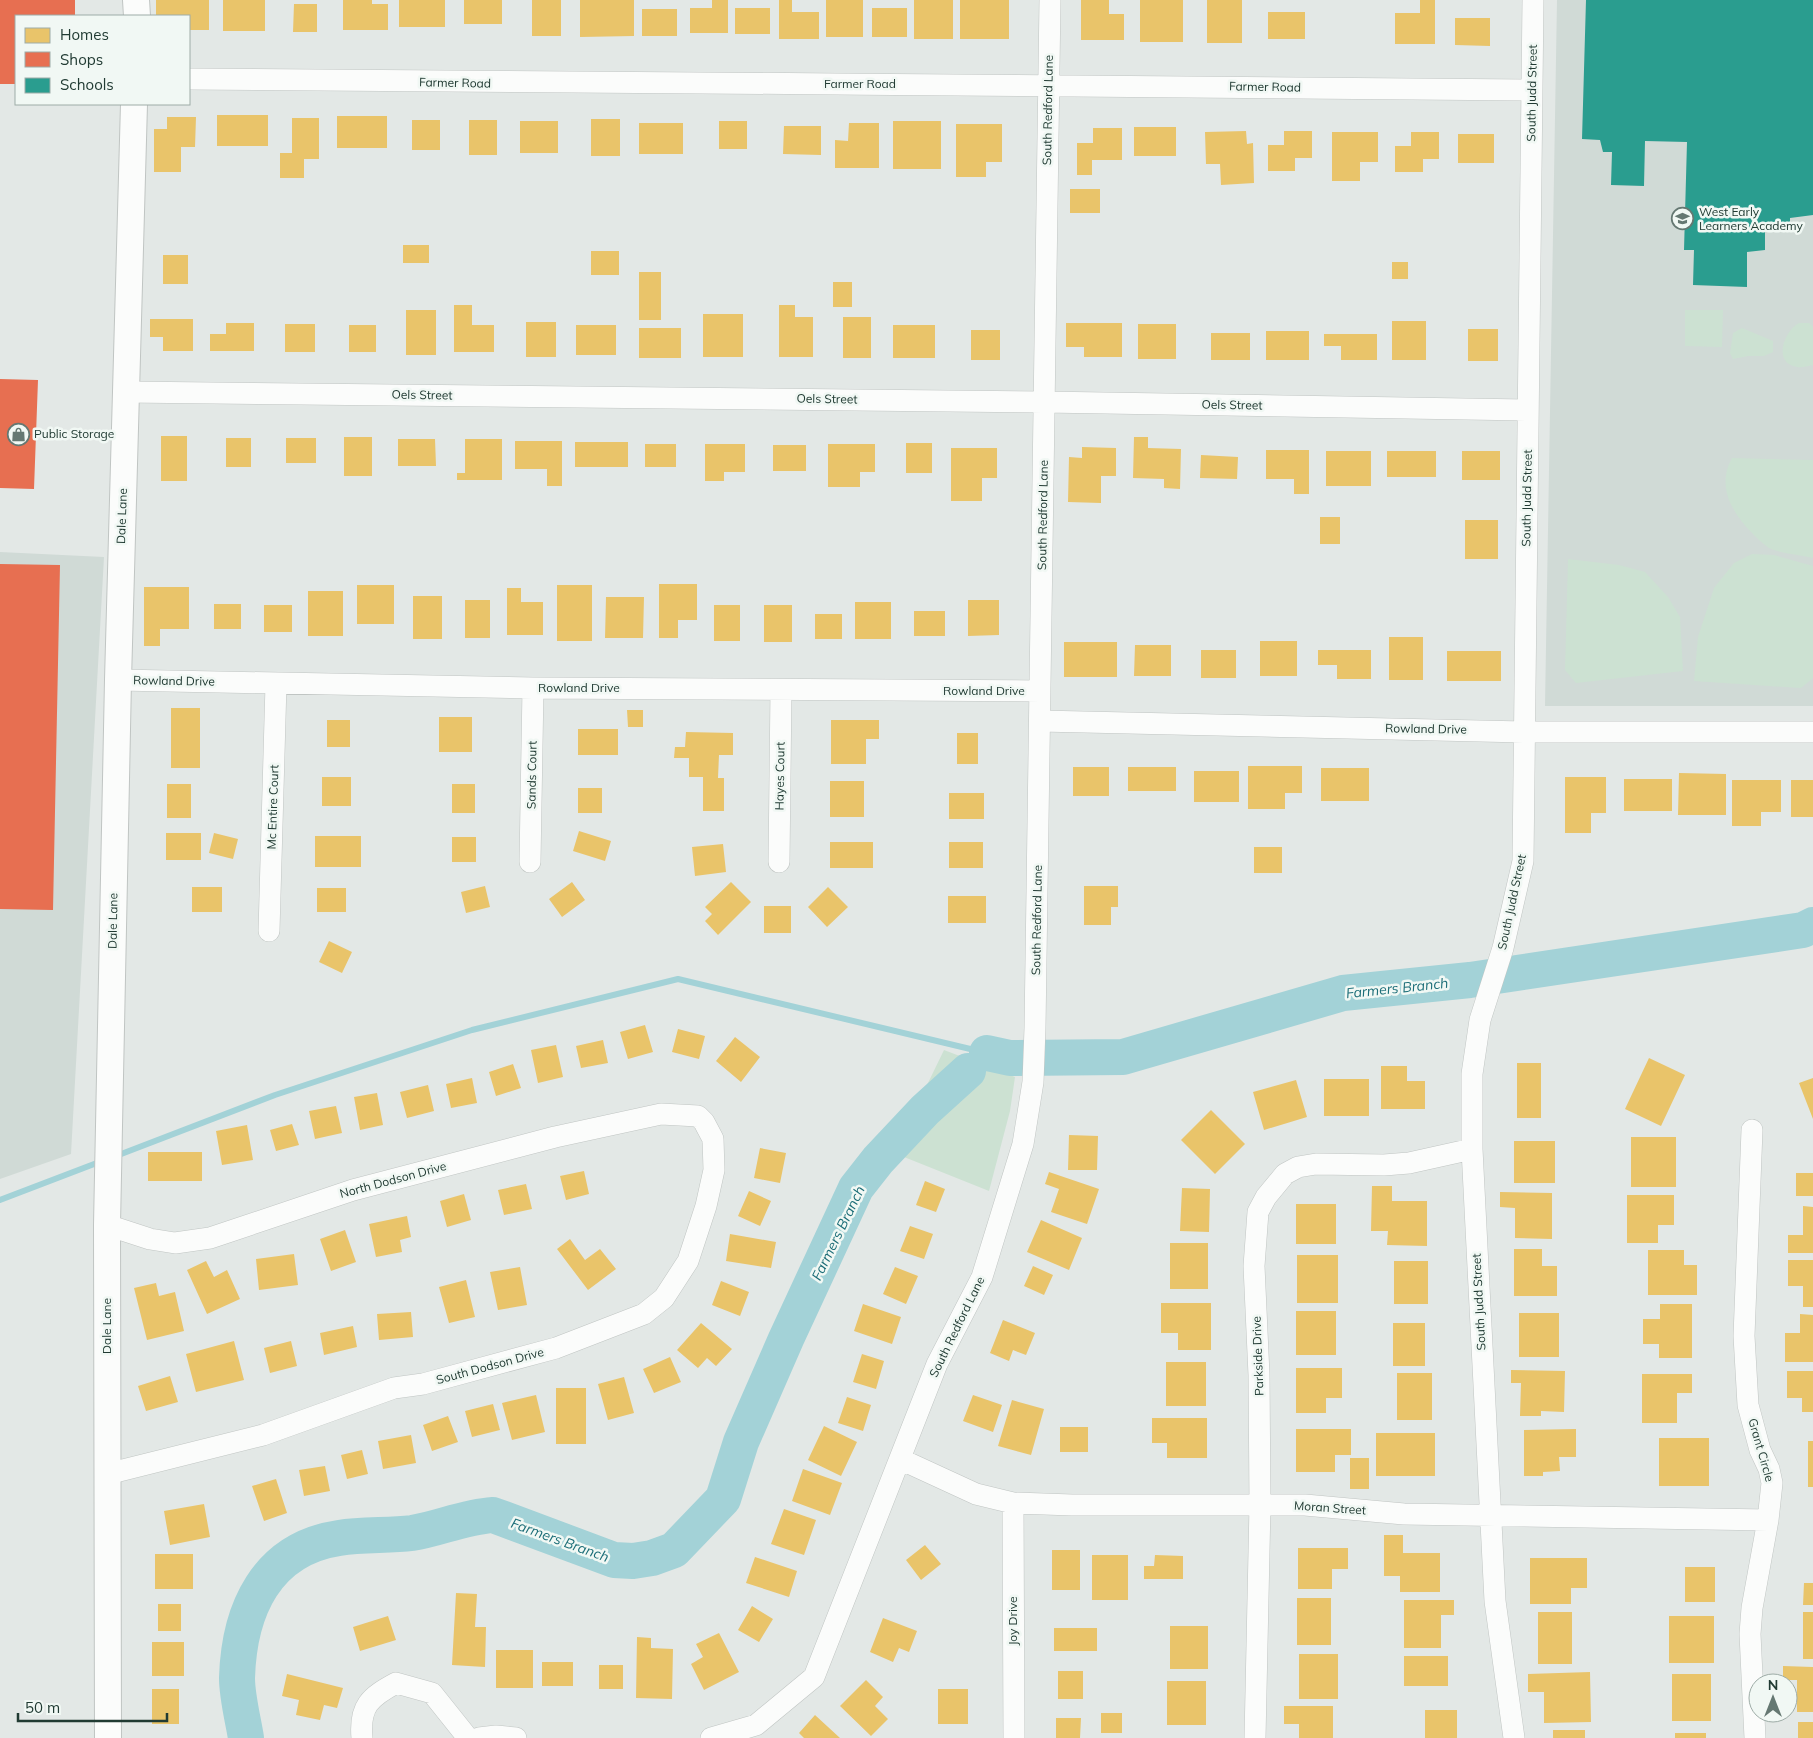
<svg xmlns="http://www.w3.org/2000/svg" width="1813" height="1738" font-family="Mulish,sans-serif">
<rect width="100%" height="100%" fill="#e3e8e6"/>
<!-- built -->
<path fill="#d0dad6" d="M1557,0h256v706h-268z
M0,552l104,5 -33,597 -71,25z"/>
<!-- green -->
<path fill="#cce1d2" d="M1685,310h38l-1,37 -37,-1z
M1799,323h10l4,4v38c-5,1 -12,3 -16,2 -25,-4 -13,-36 2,-44z
M1742,328l31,13v11l-9,4h-16l-15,3 -3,-6 3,-20z
M1732,458l81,2v98c-13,-3 -29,-4 -42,-9 -6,-3 -13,-10 -18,-15 -21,-21 -37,-48 -21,-76z
M1752,554l22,1 39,11v112l-12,10 -107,-7 4,-44 16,-49 20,-25z
M1568,559l51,6 26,7 23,25 12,20 3,54 -107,12 -11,-13z
M944,1050l71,27 -5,34 -21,80 -95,-38z"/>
<!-- homes -->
<path fill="#e9c46a" d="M156,0h53v30h-20v-14l-33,-1z
M223,0h42v31h-42z
M343,0h29v4h16v26h-45z
M399,0h46v27h-46z
M464,0h38v24h-38z
M532,0h29v36h-29z
M580,0h54v36l-54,1z
M712,0h16v33h-38v-25h22z
M779,0h13v12h27v27h-40z
M826,0h37v37h-37z
M914,0h39v39h-39z
M960,0h49v39h-49z
M1081,0h28v14h15v26h-43z
M1140,0h43v42h-43z
M1207,0h35v43h-35z
M1420,0h15v44h-40v-31h25z
M294,4h23v28h-24z
M735,8h35v26h-35z
M872,8h35v29h-35z
M642,9h35v27h-35z
M1268,12h37v27h-37z
M1455,18h35v28l-35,-1z
M217,115h51v31h-51z
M337,116h50v32h-50z
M167,117h29l-1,30h-14v25h-27v-43h13z
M292,118h27v41h-15v19h-24v-25h12z
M591,119h29v37h-29z
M412,120h28v30h-28z
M469,120h28v35h-28z
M520,121h38v32h-38z
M719,121h28v28h-28z
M893,121h48v48h-48z
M639,123h44v31h-44z
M849,123h30v45h-44v-28l13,1z
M956,124h46v38h-16v15h-30z
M784,126h37v29l-38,-1z
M1134,127h42v29h-42z
M1093,128h29v32h-30v15h-15v-32h16z
M1246,131l1,13 6,-1 1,40 -33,2 -1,-21h-14l-1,-32z
M1284,131h28v27h-17v13h-27v-26h16z
M1332,132h46v30h-18v19h-28z
M1411,132h28v27h-16v13h-28v-26h16z
M1458,134h36v29h-36z
M1070,189h30v24h-30z
M403,245h26v18h-26z
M591,251h28v24h-28z
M163,255h25v29h-25z
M1392,262h16v17h-16z
M639,272h22v48h-22z
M833,282h19v25h-19z
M454,305h18v20h22v27h-40z
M779,305h16v12h18v40h-34z
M406,310h30v45h-30z
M703,314h40v43h-40z
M843,317h28v41h-28z
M150,319h43v32h-30v-14h-13z
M1392,321h34v39h-34z
M526,322h30v35h-30z
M226,323h28v28h-44v-17h16z
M1066,323h56v34h-38v-10h-18z
M285,324h30v28h-30z
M1138,324h38v35h-38z
M349,325h27v27h-27z
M576,325h40v30h-40z
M893,325h42v33h-42z
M639,328h42v30h-42z
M1468,329h30v32h-30z
M971,330h29v30h-29z
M1266,331h43v29h-43z
M1211,333h39v27h-39z
M1324,334h53v26h-36v-14h-17z
M161,436h26v45h-26z
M344,437h28v39h-28z
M1134,437h14v11l33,1 -1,40 -16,-1v-9l-31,-1z
M226,438h25v29h-25z
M286,438h30v25h-30z
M398,439h37l1,27h-38z
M465,439h37v41h-45v-7h8z
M515,441h47v45h-15v-17h-32z
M575,442h53v25h-53z
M906,443h26v30h-26z
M645,444h31v23h-31z
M705,444h40v28h-21v9h-19z
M828,444h47v28h-15v15h-32z
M773,445h33v26h-33z
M1082,447l34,1v28h-15v27l-33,-1 1,-45 13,1z
M951,448h46v30h-15v23h-31z
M1266,450h43v44h-15v-15h-28z
M1326,451h45v35h-45z
M1387,451h49v26h-49z
M1462,451h38v29h-38z
M1201,455l37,2 -1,22 -37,-1z
M1320,517h20v27h-20z
M1465,520h33v39h-33z
M659,584h38v36h-19v18h-19z
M357,585h37v39h-37z
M557,585h35v56h-35z
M144,587h45v42h-29v17h-16z
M507,588h14v14h22v33h-36z
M308,591h35v45h-35z
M413,596h29v43h-29z
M606,597h38l-1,41h-38z
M465,600h25v38h-25z
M968,600h31v35l-31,1z
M855,602h36v37h-36z
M214,604h27v25h-27z
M264,605h28v27h-28z
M714,605h26v36h-26z
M764,605h28v37h-28z
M914,611h31v25h-31z
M815,614h27v25h-27z
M1389,637h34v43h-34z
M1260,641h37v35h-37z
M1064,642h53v35h-53z
M1135,645h36v31h-37z
M1201,650h35v28h-35z
M1318,650h53v29h-34v-14h-19z
M1447,651h54v30h-54z
M171,708h29v60h-29z
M627,710h16v17h-15z
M439,717h33v35h-33z
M327,720h23v27h-23z
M831,720h48v19h-13v25h-35z
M578,729h40v26h-40z
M686,732l47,1v22h-14l-1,23h6v33h-21v-34h-14v-19h-15l1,-11h10z
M957,733h21v31h-21z
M1248,766h54v27h-17v16h-37z
M1073,767h36v29h-36z
M1128,767h48v24h-48z
M1321,768h48v33h-48z
M1194,771h45v31h-45z
M1679,773l47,1v41h-48z
M322,777h29v29h-29z
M1565,777h41v36h-15v20h-26z
M1624,779h48v32h-48z
M1732,780h49v32h-20v14h-29z
M1791,780h22v37h-22z
M830,781h34v36h-34z
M167,784h24v34h-24z
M452,784h23v29h-23z
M578,788h24v25h-24z
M949,793h35v26h-35z
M579,831l32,10 -6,20 -32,-10z
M166,833h35v27h-35z
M214,833l24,6 -5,20 -24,-6z
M315,836h46v31h-46z
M452,837h24v25h-24z
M830,842h43v26h-43z
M949,842h34v26h-34z
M723,844l3,28 -31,4 -3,-29z
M1254,847h28v26h-28z
M572,882l13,18 -23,17 -13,-18z
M731,882l20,20 -33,33 -13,-14 7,-7 -7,-7z
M485,886l5,21 -24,6 -5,-21z
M1084,886h34v21h-7v18h-27z
M192,887h30v25h-30z
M828,887l20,20 -21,20 -19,-20z
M317,888h29v24h-29z
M948,896h38v27h-38z
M764,906h27v27h-27z
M329,941l23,11 -10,21 -23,-11z
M645,1025l8,27 -25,7 -8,-27z
M678,1029l27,7 -6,23 -27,-7z
M735,1037l25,20 -19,25 -25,-21z
M603,1040l5,23 -27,5 -5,-22z
M556,1045l7,32 -25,6 -7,-33z
M1649,1058l36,17 -24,51 -36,-17z
M1517,1063h24v55h-24z
M513,1064l8,24 -25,8 -7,-24z
M1381,1066h26v15h18v28h-44z
M472,1078l5,25 -26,5 -5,-24z
M1813,1078v41l-14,-36z
M1324,1079h45v37h-45z
M1296,1080l11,37 -43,13 -11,-38z
M428,1085l6,26 -27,7 -7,-26z
M377,1093l6,32 -23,5 -6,-33z
M336,1106l6,27 -27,6 -6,-28z
M1211,1110l34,34 -30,30 -34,-34z
M292,1124l7,21 -23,6 -6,-21z
M247,1125l6,35 -31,5 -6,-34z
M1069,1135l29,1 -1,34h-29z
M1631,1137h45v50h-45z
M1514,1141h41v42h-41z
M760,1148l26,5 -6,30 -26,-5z
M148,1152h54v29h-54z
M584,1171l5,23 -23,6 -6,-24z
M1049,1172l50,17 -12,35 -36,-12 8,-23 -14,-5z
M1796,1173h17v23h-17z
M925,1181l20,8 -9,23 -20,-7z
M526,1184l6,25 -28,6 -6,-25z
M1372,1186h20v15h35v45l-40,-1 1,-14h-17z
M1182,1188l28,1 -1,43 -29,-1z
M749,1191l22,10 -11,25 -22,-10z
M1500,1192l52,1v46l-37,-1v-30l-15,-1z
M464,1194l7,26 -24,7 -7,-26z
M1627,1195h47v30h-16v18h-31z
M1296,1204h40v40h-40z
M1803,1206l10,1v46h-25v-18h15z
M407,1216l4,21 -11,3 2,12 -26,5 -7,-33z
M1041,1220l41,18 -13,32 -42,-18z
M910,1226l23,8 -9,25 -24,-8z
M345,1230l11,32 -25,9 -11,-32z
M730,1234l46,8 -5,26 -45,-7z
M570,1239l15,21 15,-11 16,20 -28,21 -31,-41z
M1170,1243h38v46h-38z
M1514,1249h28v17h15v30h-43z
M1648,1250h36v15h13v30h-49z
M294,1254l4,31 -39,5 -3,-31z
M1297,1255h41v48h-41z
M1788,1260h25v47h-10v-21h-15z
M206,1261l8,16 13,-7 13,29 -33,15 -20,-44z
M1394,1261h34v43h-34z
M1033,1266l20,9 -9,20 -20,-9z
M520,1267l7,38 -29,5 -8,-38z
M895,1267l23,9 -12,28 -23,-10z
M466,1280l9,37 -26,6 -10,-36z
M721,1281l28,11 -9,24 -28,-11z
M156,1283l3,13 16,-4 9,39 -37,9 -13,-52z
M1161,1303h50v47h-33v-17h-17z
M863,1304l38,13 -9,27 -38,-13z
M1660,1304h32v54h-33v-14h-16v-25h17z
M1296,1311h40v44h-40z
M411,1312l2,25 -34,3 -2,-26z
M1519,1313h40v44h-40z
M1800,1314l13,1v47h-28v-29h15z
M1003,1320l32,13 -9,22 -13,-5 -4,11 -19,-8z
M701,1323l31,26 -16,17 -9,-8 -9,10 -21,-18z
M1393,1323h32v43h-32z
M353,1326l4,21 -33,8 -4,-22z
M234,1341l10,39 -48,12 -10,-38z
M291,1341l6,25 -27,7 -6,-25z
M862,1354l22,7 -8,28 -23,-7z
M670,1357l11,25 -27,11 -11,-24z
M1166,1362h40v44h-40z
M1296,1368h46v30h-16v15h-30z
M1511,1370l54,1 -1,41 -23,-1v5h-21l1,-33h-10z
M1787,1371h26v41h-11v-14h-15z
M1397,1373h35v47h-35z
M1642,1374h50v19h-15v30h-35z
M170,1376l8,26 -32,9 -8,-25z
M624,1377l10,36 -26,7 -10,-36z
M556,1388h30v56h-30z
M536,1395l9,37 -33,8 -10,-37z
M973,1395l29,10 -9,27 -30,-11z
M847,1397l24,8 -8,26 -25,-8z
M1012,1400l32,9 -13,46 -33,-9z
M493,1404l7,26 -28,7 -7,-26z
M448,1416l10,26 -26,9 -9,-26z
M1152,1418h55v40h-40v-15h-15z
M824,1426l33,16 -16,34 -33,-16z
M1060,1427h28v25h-28z
M1296,1429h55v26h-16v17h-39z
M1576,1429v28h-17l1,14 -17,1v4h-19v-46z
M1376,1433h59v43h-59z
M411,1435l5,28 -33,6 -5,-28z
M1659,1438h50v48h-50z
M1808,1441h5v46h-5z
M362,1450l6,24 -21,5 -6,-24z
M1350,1458h19v31h-19z
M325,1466l5,25 -26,5 -5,-26z
M803,1469l39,14 -12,32 -38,-14z
M276,1479l11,34 -23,8 -12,-35z
M204,1504l6,33 -40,8 -6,-34z
M784,1509l32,11 -12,35 -33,-11z
M1384,1535h19v18h37v39h-40v-16h-16z
M925,1545l16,19 -20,16 -15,-20z
M1298,1548h50v21h-16v20h-34z
M1052,1550h28v40h-28z
M155,1554h38v35h-38z
M1092,1555h36v45h-36z
M1155,1555l28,1v23h-39v-13h10z
M755,1557l42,14 -8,26 -43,-14z
M1530,1558h57v30h-16v16h-41z
M1685,1567h30v35h-30z
M1804,1583h9v22h-10z
M456,1593l21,1 -2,33h11l-1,40 -33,-2z
M1297,1598h34v47h-34z
M1404,1600h50v15h-13v33h-37z
M158,1604h23v27h-23z
M752,1606l21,13 -14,23 -21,-12z
M1538,1612h34v52h-34z
M1803,1612h10v47h-10z
M388,1616l8,24 -36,11 -7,-24z
M1669,1616h45v47h-45z
M883,1618l34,13 -8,21 -10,-4 -6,14 -23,-10z
M1170,1626h38v43h-38z
M1054,1628h43v23h-43z
M719,1633l20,39 -35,18 -13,-26 12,-7 -7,-13z
M637,1637l14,1v10l22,1 -1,50 -36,-1z
M152,1642h32v34h-32z
M496,1650h37v38h-37z
M1299,1654h39v45h-39z
M1404,1656h44v30h-44z
M542,1662h31v24h-31z
M599,1665h24v24h-24z
M1783,1666l30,1v45h-16v-32h-14z
M1058,1671h25v28h-25z
M1590,1672l1,50 -47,1v-31h-16v-18z
M287,1674l56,14 -6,20 -13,-3 -4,15 -24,-5 3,-15 -17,-4z
M1672,1674h39v47h-39z
M866,1680l17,17 -8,9 13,13 -17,17 -31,-30z
M1167,1681h39v44h-39z
M152,1689h27v35h-27z
M938,1689h30v35h-30z
M1284,1706h49v32h-34v-14h-15z
M1425,1710h32v28h-32z
M1101,1713h21v20h-21z
M815,1715l25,23h-36l-5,-5z
M1056,1718h25l-1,20h-24z
M1798,1722h15v16h-15z
M1553,1730h32v8h-32z
M1675,1733h31v5h-31z"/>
<!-- shops -->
<path fill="#e76f51" d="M0,0h75v16h-59v68h-16z
M0,379l38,1 -4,109 -34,-1z
M0,564l60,1 -7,345 -53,-1z"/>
<!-- schools -->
<path fill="#2a9d8f" d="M1586,0h227v215l-23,3v8l-25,-1v25l-18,2v35l-54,-2 1,-35h-10l3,-108 -42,-1 -1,45 -33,-1 1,-33h-9l-3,-12 -18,-1z"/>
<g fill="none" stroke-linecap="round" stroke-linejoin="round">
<!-- stream -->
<path stroke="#a3d2d7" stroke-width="6" d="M974,1064l13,-11
M116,1156l159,-61 197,-65 206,-51 309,74
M0,1200l102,-39"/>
<!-- river -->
<path stroke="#a3d2d7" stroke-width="36" d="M987,1053l23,5 113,-1 220,-64 127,-13 333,-50 10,-5
M246,1738c-3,-19 -9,-41 -9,-60 2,-68 29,-129 102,-140 24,-4 49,-2 73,-5 27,-4 51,-16 81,-18l121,45 19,1 19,-3 22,-8 49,-51 18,-57 45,-103 70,-151 22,-28 47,-50 43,-39"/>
<defs>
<path id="minor" d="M189,79c447,6 895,4 1342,11
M126,392l918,10 484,8
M118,680l415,8 507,3
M1040,721l484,11h289
M530,862l3,-174
M779,862l2,-172
M269,931l7,-247
M1752,1130l-8,206 4,69 12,45 9,19 3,14 -4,37 -16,88 -2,26 5,104
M107,1225l43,14 25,4 35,-5 143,-48 202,-53 106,-23 37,2 6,6 9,17 1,31 -8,36 -18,55 -24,37 -20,16 -88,34 -133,36 -29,4 -131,47 -156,39
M900,1459l76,35 37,9 59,2h233l99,9 364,6
M1013,1503l1,235
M362,1738c-3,-32 8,-41 34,-55l36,10 36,45
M479,1738l17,-2 20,2
M711,1738l45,-13 58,-48 123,-313 45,-87 41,-133 10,-62 2,-54 15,-1028
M1255,1738l5,-233 -1,-130 -5,-109 4,-54 8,-15 19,-23 13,-7 18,-3 68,1 25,-2 63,-14
M1514,1738l-19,-137 -23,-452v-75l8,-54 23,-72 20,-87 10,-861"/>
<path id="tertiary" d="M136,0l1,16
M108,1738l-1,-513 11,-545 16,-576"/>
</defs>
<!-- minor casing -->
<use href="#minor" stroke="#c0c5c3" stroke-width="22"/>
<!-- tertiary casing -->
<use href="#tertiary" stroke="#c0c5c3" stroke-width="28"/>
<!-- minor -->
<use href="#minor" stroke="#fbfcfb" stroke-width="21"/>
<!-- tertiary -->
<use href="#tertiary" stroke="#fbfcfb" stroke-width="26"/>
</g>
<!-- icons -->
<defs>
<symbol id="school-ring" viewBox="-11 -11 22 22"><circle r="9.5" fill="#f1f8f4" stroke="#657872" stroke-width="1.5"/><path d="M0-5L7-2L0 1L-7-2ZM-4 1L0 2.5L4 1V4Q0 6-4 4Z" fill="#657872"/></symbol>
<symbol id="shop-ring" viewBox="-11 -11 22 22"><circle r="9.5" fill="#f1f8f4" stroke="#657872" stroke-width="1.5"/><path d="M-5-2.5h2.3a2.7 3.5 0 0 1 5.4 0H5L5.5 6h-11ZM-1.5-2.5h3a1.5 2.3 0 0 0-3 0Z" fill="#657872"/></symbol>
</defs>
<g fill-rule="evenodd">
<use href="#school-ring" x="1670" y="206" width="25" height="25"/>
<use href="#shop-ring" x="6" y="422" width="25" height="25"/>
</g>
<g text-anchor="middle" stroke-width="5" stroke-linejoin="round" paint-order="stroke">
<!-- street labels -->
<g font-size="12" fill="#213b33" stroke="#f1f8f4">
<text transform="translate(455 83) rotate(1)" y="4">Farmer Road</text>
<text x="860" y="88">Farmer Road</text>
<text transform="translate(1265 87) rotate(1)" y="4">Farmer Road</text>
<text transform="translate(1532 93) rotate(-89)" y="4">South Judd Street</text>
<text transform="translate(1048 110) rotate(-89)" y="4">South Redford Lane</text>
<text transform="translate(422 395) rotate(1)" y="4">Oels Street</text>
<text transform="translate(827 399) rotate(1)" y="4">Oels Street</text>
<text transform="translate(1232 405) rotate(1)" y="4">Oels Street</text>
<text transform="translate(1527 498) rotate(-89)" y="4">South Judd Street</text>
<text transform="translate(1043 515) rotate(-89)" y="4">South Redford Lane</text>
<text transform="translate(122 516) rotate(-88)" y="4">Dale Lane</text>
<text transform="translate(174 681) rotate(1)" y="4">Rowland Drive</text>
<text x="579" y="692">Rowland Drive</text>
<text x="984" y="695">Rowland Drive</text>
<text transform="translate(1426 729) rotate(1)" y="4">Rowland Drive</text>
<text transform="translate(532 775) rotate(-89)" y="4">Sands Court</text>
<text transform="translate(780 776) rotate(-89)" y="4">Hayes Court</text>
<text transform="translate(273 807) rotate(-88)" y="4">Mc Entire Court</text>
<text transform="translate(1512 902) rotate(-78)" y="4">South Judd Street</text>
<text transform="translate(1037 920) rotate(-89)" y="4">South Redford Lane</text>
<text transform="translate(113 921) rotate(-89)" y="4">Dale Lane</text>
<text transform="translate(393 1180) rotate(-15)" y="4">North Dodson Drive</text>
<text transform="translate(1479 1302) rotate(-93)" y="4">South Judd Street</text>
<text transform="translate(107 1326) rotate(-90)" y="4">Dale Lane</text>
<text transform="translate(957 1327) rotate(-64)" y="4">South Redford Lane</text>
<text transform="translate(1258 1356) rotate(-92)" y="4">Parkside Drive</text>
<text transform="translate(490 1366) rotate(-15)" y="4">South Dodson Drive</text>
<text transform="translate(1761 1450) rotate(74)" y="4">Grant Circle</text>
<text transform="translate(1330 1508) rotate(4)" y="4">Moran Street</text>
<text transform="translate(1013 1621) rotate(-90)" y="4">Joy Drive</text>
</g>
<!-- poi labels -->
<g font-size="12" fill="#213b33" stroke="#f1f8f4" text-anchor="start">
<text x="1699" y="216">West Early<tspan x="1699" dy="14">Learners Academy</tspan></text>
<text x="34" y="438">Public Storage</text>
</g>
<!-- water labels -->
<g font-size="14" font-style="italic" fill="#1b6d77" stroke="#f1f8f4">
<text transform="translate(1397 988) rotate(-6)" y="5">Farmers Branch</text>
<text transform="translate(838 1233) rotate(-64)" y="5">Farmers Branch</text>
<text transform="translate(560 1540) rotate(20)" y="5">Farmers Branch</text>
</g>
</g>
<!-- legend -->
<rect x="15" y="15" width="175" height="90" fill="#f1f8f4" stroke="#9eaca7"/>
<rect x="25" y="28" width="25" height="15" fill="#e9c46a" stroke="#9eaca7"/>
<text x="60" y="40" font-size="15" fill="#213b33">Homes</text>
<rect x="25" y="52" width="25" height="15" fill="#e76f51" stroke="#9eaca7"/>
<text x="60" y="65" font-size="15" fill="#213b33">Shops</text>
<rect x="25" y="78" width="25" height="15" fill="#2a9d8f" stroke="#9eaca7"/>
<text x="60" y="90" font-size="15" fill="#213b33">Schools</text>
<!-- north arrow -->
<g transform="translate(1773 1698)"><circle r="24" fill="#f1f8f4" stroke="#9eaca7"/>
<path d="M0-4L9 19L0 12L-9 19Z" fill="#657872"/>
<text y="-8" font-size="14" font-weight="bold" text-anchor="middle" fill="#213b33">N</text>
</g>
<!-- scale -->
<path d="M18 1713v8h149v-8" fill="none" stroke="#213b33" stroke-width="2.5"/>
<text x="25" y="1713" font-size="15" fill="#213b33" stroke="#f1f8f4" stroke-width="4" paint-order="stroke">50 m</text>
</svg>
